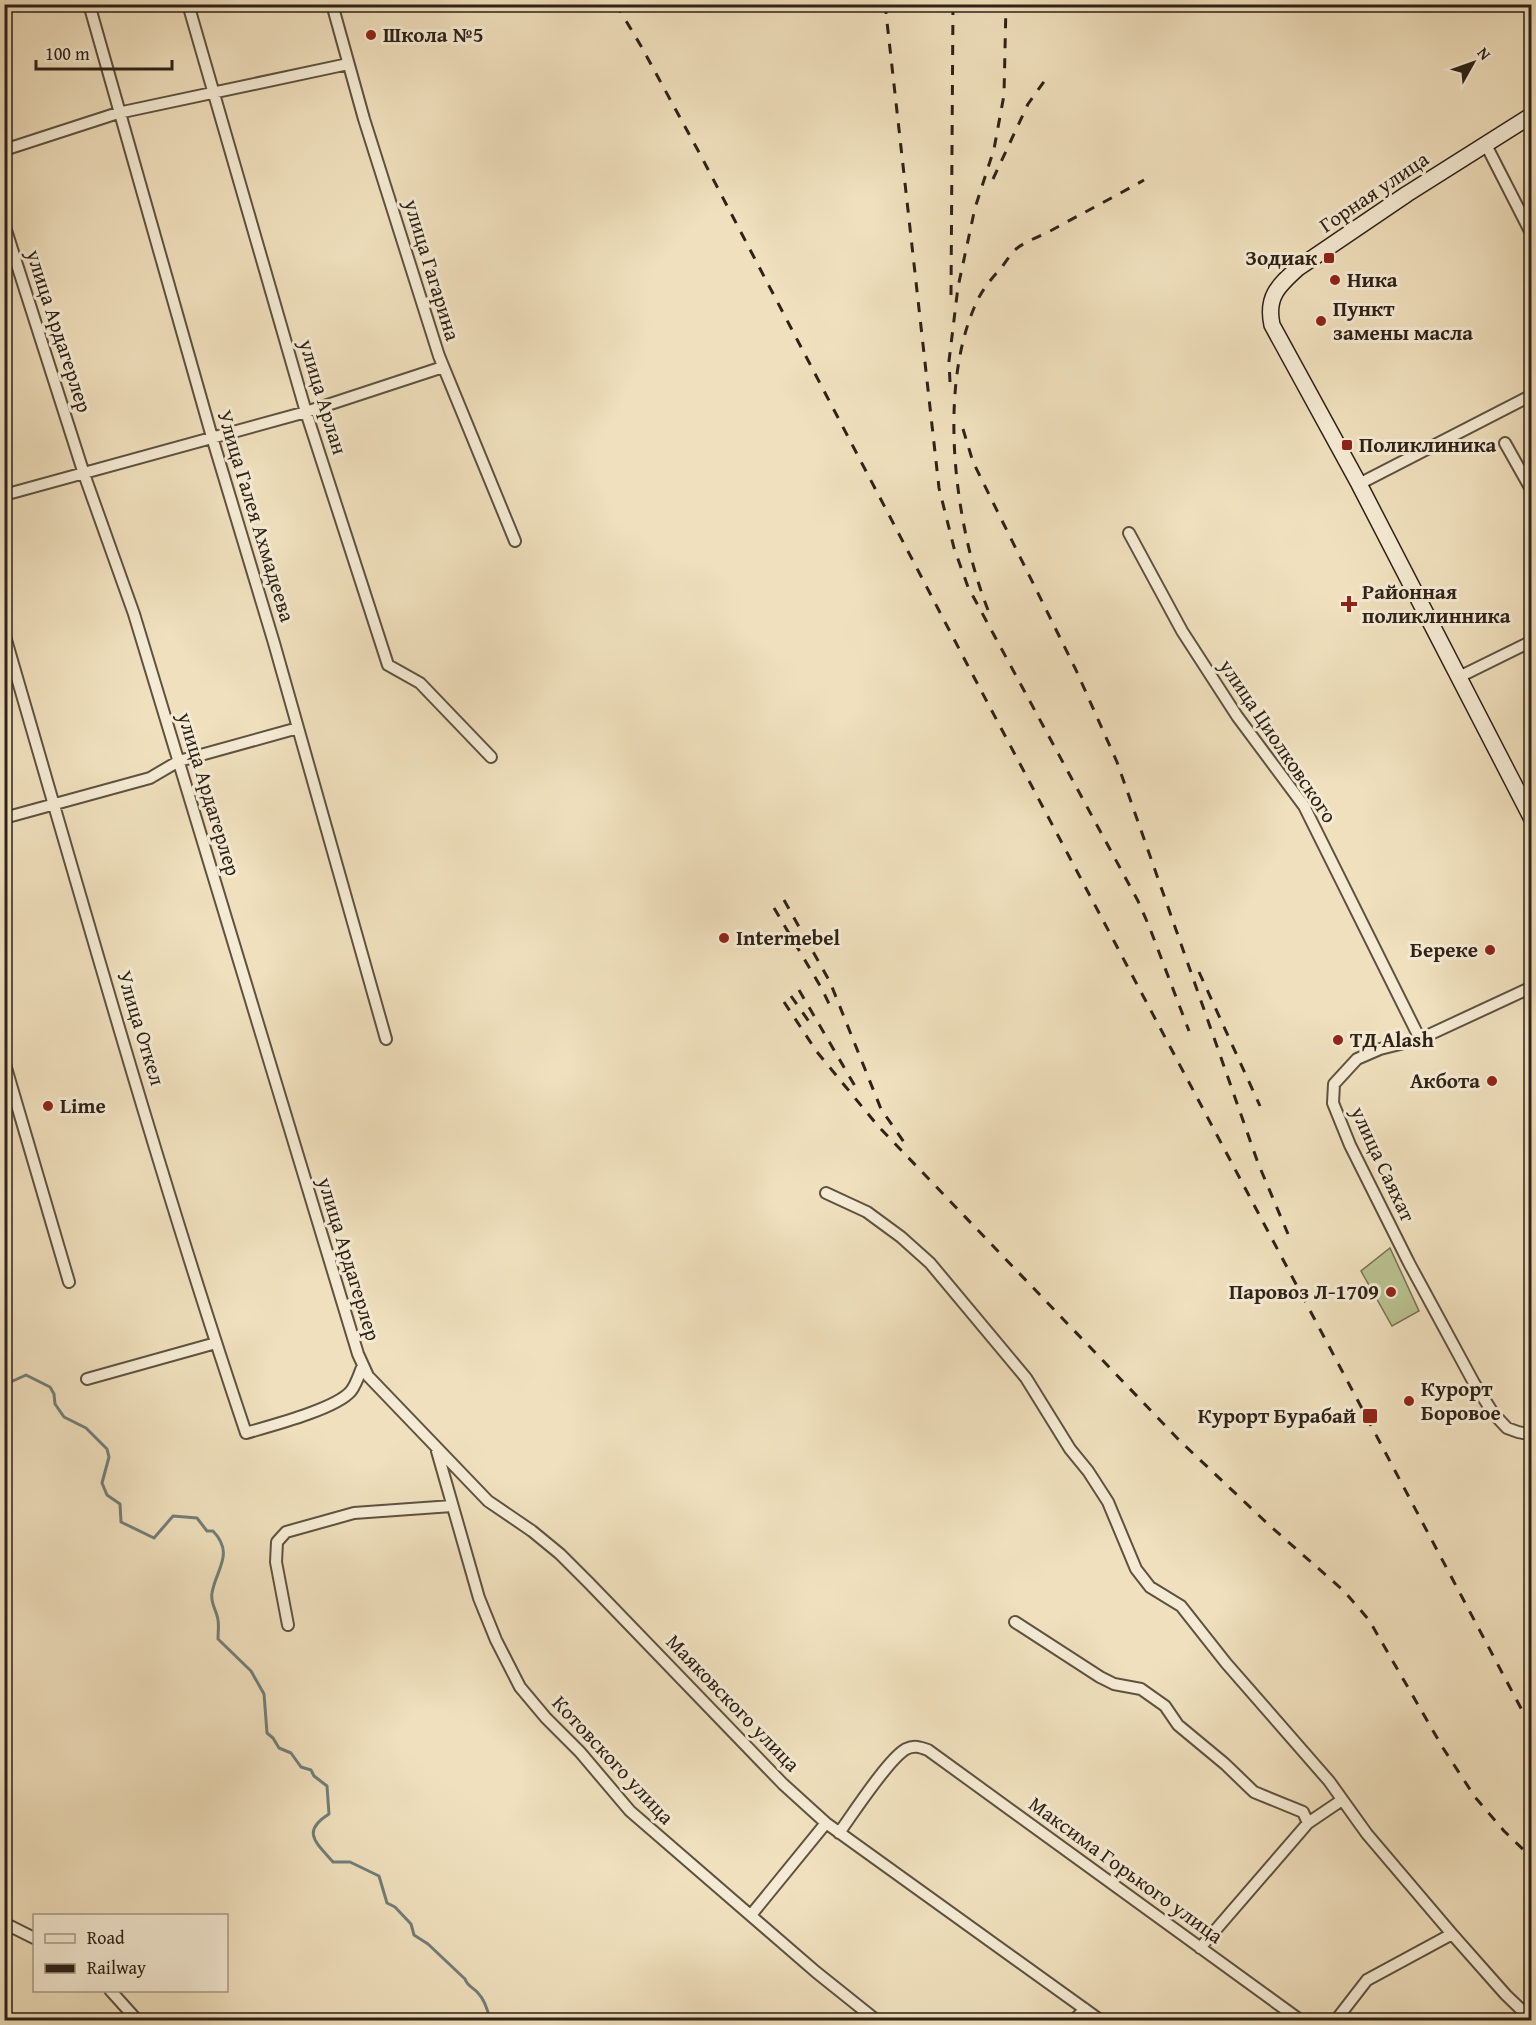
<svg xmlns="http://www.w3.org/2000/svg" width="1536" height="2025" font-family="'Gentium Book Plus',serif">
<rect width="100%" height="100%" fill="#f0e0bd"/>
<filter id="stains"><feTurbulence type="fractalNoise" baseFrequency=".00333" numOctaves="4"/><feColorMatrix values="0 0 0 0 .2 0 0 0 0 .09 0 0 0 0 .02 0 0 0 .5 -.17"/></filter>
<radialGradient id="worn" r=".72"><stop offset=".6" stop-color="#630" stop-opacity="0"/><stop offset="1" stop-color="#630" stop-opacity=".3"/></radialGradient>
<!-- green -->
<path fill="#bac291" stroke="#747254" stroke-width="1.5" d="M1390,1248l29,63 -27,15 -31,-55z"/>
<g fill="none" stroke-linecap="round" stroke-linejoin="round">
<!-- stream -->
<path stroke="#717e79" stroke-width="3" d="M4,1385l22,-10 24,12 4,7 1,10 9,13 22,11 21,21 2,8 -7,26 5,12 13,9 1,18 33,16 19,-22 24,2 10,13h6c22,23 3,38 -1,62 -2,10 5,18 6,27 1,6 0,13 0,19l33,32 13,23 3,39 6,5 6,10 12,5 10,14 10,3 3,6 13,10 2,28c-29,18 -12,29 4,48h17l29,14 8,27 8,4 16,17 3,11 14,9 37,35c3,8 8,8 13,14 7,7 10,18 12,27"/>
<defs>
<path id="minor" d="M89,4l123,433 62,206 112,396
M188,4l118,408 82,253 32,18 71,74
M332,4l32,115 75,237 76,185
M1485,143l47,92
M4,150l114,-37 230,-49
M4,224l80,250 50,140 224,740 10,22 120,125 44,30 28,23 30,30 193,200 43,39 274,197
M1505,443l27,48
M1359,484l173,-89
M4,495l302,-83 137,-45
M1129,533l53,98 55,85 67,90 116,233
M4,633c78,267 153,536 242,800 24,-7 90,-24 105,-42 6,-8 8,-17 12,-26
M1459,677l73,-36
M4,818l146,-40 29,-17 119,-33
M1532,987l-112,52 -40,10 -23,10 -23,25 -1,19 17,42 59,118 65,120 19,30 14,15 11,4 10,2 4,-2
M4,1061l65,221
M826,1193l41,19 34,25 29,26 96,115 44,71 18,22 20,31 28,67 14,18 31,19 45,57 103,118 38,53 85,100 54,61 26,25
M87,1379l129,-36
M437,1451l42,147 17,42 24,47 26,31 34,34 50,59 186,161 60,48
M1015,1622l85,55 14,7 27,5 24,17 13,19 47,39 29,28 49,20 5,11
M288,1625l-12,-63 1,-20 9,-10 68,-19 98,-7
M839,1833c13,-18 50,-75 67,-84 8,-4 14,-2 22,1l372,270
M751,1915l75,-92
M4,1923l30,15
M1200,1948l108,-125 34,-23
M110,1990l27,30
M1074,2020l11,-11
M1336,2020l31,-40 85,-46"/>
<path id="secondary" d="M1532,115l-125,79 -109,74c-20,18 -32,29 -26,57l87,159 173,335"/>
</defs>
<!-- minor casing -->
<use href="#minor" stroke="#5e5240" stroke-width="14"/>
<!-- secondary casing -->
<use href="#secondary" stroke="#2e2217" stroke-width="18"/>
<!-- minor -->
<use href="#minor" stroke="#f5ebd4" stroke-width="10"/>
<!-- secondary -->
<use href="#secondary" stroke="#f5ebd4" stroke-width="15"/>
<!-- rail -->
<path stroke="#2e2217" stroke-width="3" stroke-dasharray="10 10" stroke-linecap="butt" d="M616,4l25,42 60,110 266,508 565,1065
M885,4l54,484 15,60 14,39 170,314 11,25 40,105
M993,179l35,-75 20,-28
M951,295l2,-291
M950,382l-1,-21 9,-74 17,-79 19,-59 10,-54 2,-91
M963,429l10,33 103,208 41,92 141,401 30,71
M988,610c-33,-84 -50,-217 -14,-302 6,-16 17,-29 28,-41 4,-6 9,-13 14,-18 10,-8 25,-13 36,-19 31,-17 62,-33 92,-50
M784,900l46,82 51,127 27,39
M774,908l48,81 11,23
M1199,972l61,134
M799,990l60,103
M791,996l19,27
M784,1002l33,50 61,74 302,315 89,84 75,66 25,29 74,128 32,49 29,34 28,27"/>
</g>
<!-- markers -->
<g fill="#8f2418" stroke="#f5ebd4" stroke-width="2">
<circle cx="371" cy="35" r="6"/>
<rect x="1323" y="252" width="12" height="12" rx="3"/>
<circle cx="1335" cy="280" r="6"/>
<circle cx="1321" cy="321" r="6"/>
<rect x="1341" y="439" width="12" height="12" rx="3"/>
<path d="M1346 595h6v6h6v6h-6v6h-6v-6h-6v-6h6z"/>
<circle cx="724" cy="938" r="6"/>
<circle cx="1490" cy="950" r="6"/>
<circle cx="1338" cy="1040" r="6"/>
<circle cx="1492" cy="1081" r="6"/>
<circle cx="48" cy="1106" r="6"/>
<circle cx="1391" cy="1292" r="6"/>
<circle cx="1409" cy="1401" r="6"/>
<rect x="1362" y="1408" width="16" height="16" rx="3"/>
</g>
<g text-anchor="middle" stroke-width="6" stroke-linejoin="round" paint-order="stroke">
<!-- poi labels -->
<g font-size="21" font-weight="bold" fill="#2e2217" stroke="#f5ebd4" text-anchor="start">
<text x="383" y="42">Школа №5</text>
<text x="1317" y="265" text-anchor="end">Зодиак</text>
<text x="1347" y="287">Ника</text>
<text x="1333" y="316">Пункт<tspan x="1333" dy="24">замены масла</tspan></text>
<text x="1359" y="452">Поликлиника</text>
<text x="1362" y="599">Районная<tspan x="1362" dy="24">поликлинника</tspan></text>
<text x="736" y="945">Intermebel</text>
<text x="1478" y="957" text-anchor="end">Береке</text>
<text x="1350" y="1047">ТД Alash</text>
<text x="1480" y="1088" text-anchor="end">Акбота</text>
<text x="60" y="1113">Lime</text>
<text x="1379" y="1299" text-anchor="end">Паровоз Л-1709</text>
<text x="1421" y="1396">Курорт<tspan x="1421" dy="24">Боровое</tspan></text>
<text x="1356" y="1423" text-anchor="end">Курорт Бурабай</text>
</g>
<!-- street labels -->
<g font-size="21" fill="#2e2217" stroke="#f5ebd4">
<text transform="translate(1374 192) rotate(-34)" y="7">Горная улица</text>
<text transform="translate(432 270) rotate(73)" y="7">улица Гагарина</text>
<text transform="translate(59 331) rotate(72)" y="7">улица Ардагерлер</text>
<text transform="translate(323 397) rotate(73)" y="7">улица Арлан</text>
<text transform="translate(256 516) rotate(73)" y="7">Улица Галея Ахмадеева</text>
<text transform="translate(1278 741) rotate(56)" y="7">улица Циолковского</text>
<text transform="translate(209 794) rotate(73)" y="7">улица Ардагерлер</text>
<text transform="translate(141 1028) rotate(73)" y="7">Улица Откел</text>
<text transform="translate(1383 1164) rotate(65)" y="7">улица Саяхат</text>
<text transform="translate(349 1259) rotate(73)" y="7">улица Ардагерлер</text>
<text transform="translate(733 1703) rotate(46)" y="7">Маяковского улица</text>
<text transform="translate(613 1760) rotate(47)" y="7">Котовского улица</text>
<text transform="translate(1126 1870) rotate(36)" y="7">Максима Горького улица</text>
</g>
</g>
<!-- margin -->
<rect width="1536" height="2025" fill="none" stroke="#f0e0bd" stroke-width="24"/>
<rect x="6" y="6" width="1524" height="2013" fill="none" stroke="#2e2217" stroke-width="3"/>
<rect x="12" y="12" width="1512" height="2001" fill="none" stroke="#2e2217" stroke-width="1.5"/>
<!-- legend -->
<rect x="33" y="1914" width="195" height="78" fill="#f5ebd4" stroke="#a59b88" stroke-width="1.5"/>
<rect x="45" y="1934" width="30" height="9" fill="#f5ebd4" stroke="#a59b88" stroke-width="1.5"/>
<text x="87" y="1944" font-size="18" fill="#2e2217">Road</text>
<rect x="45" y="1964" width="30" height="9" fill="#2e2217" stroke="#a59b88" stroke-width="1.5"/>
<text x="87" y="1974" font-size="18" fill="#2e2217">Railway</text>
<!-- north arrow -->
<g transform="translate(1473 63) rotate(50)" stroke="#f5ebd4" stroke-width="4.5" paint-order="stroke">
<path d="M0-4.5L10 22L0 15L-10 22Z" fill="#2e2217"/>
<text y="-9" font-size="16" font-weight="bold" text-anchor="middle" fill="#2e2217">N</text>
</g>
<!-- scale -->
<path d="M36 60v9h136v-9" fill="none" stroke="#2e2217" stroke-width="3"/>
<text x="45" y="60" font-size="18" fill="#2e2217" stroke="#f5ebd4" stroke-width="4.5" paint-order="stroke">100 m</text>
<rect width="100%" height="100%" filter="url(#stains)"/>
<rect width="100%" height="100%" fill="url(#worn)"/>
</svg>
